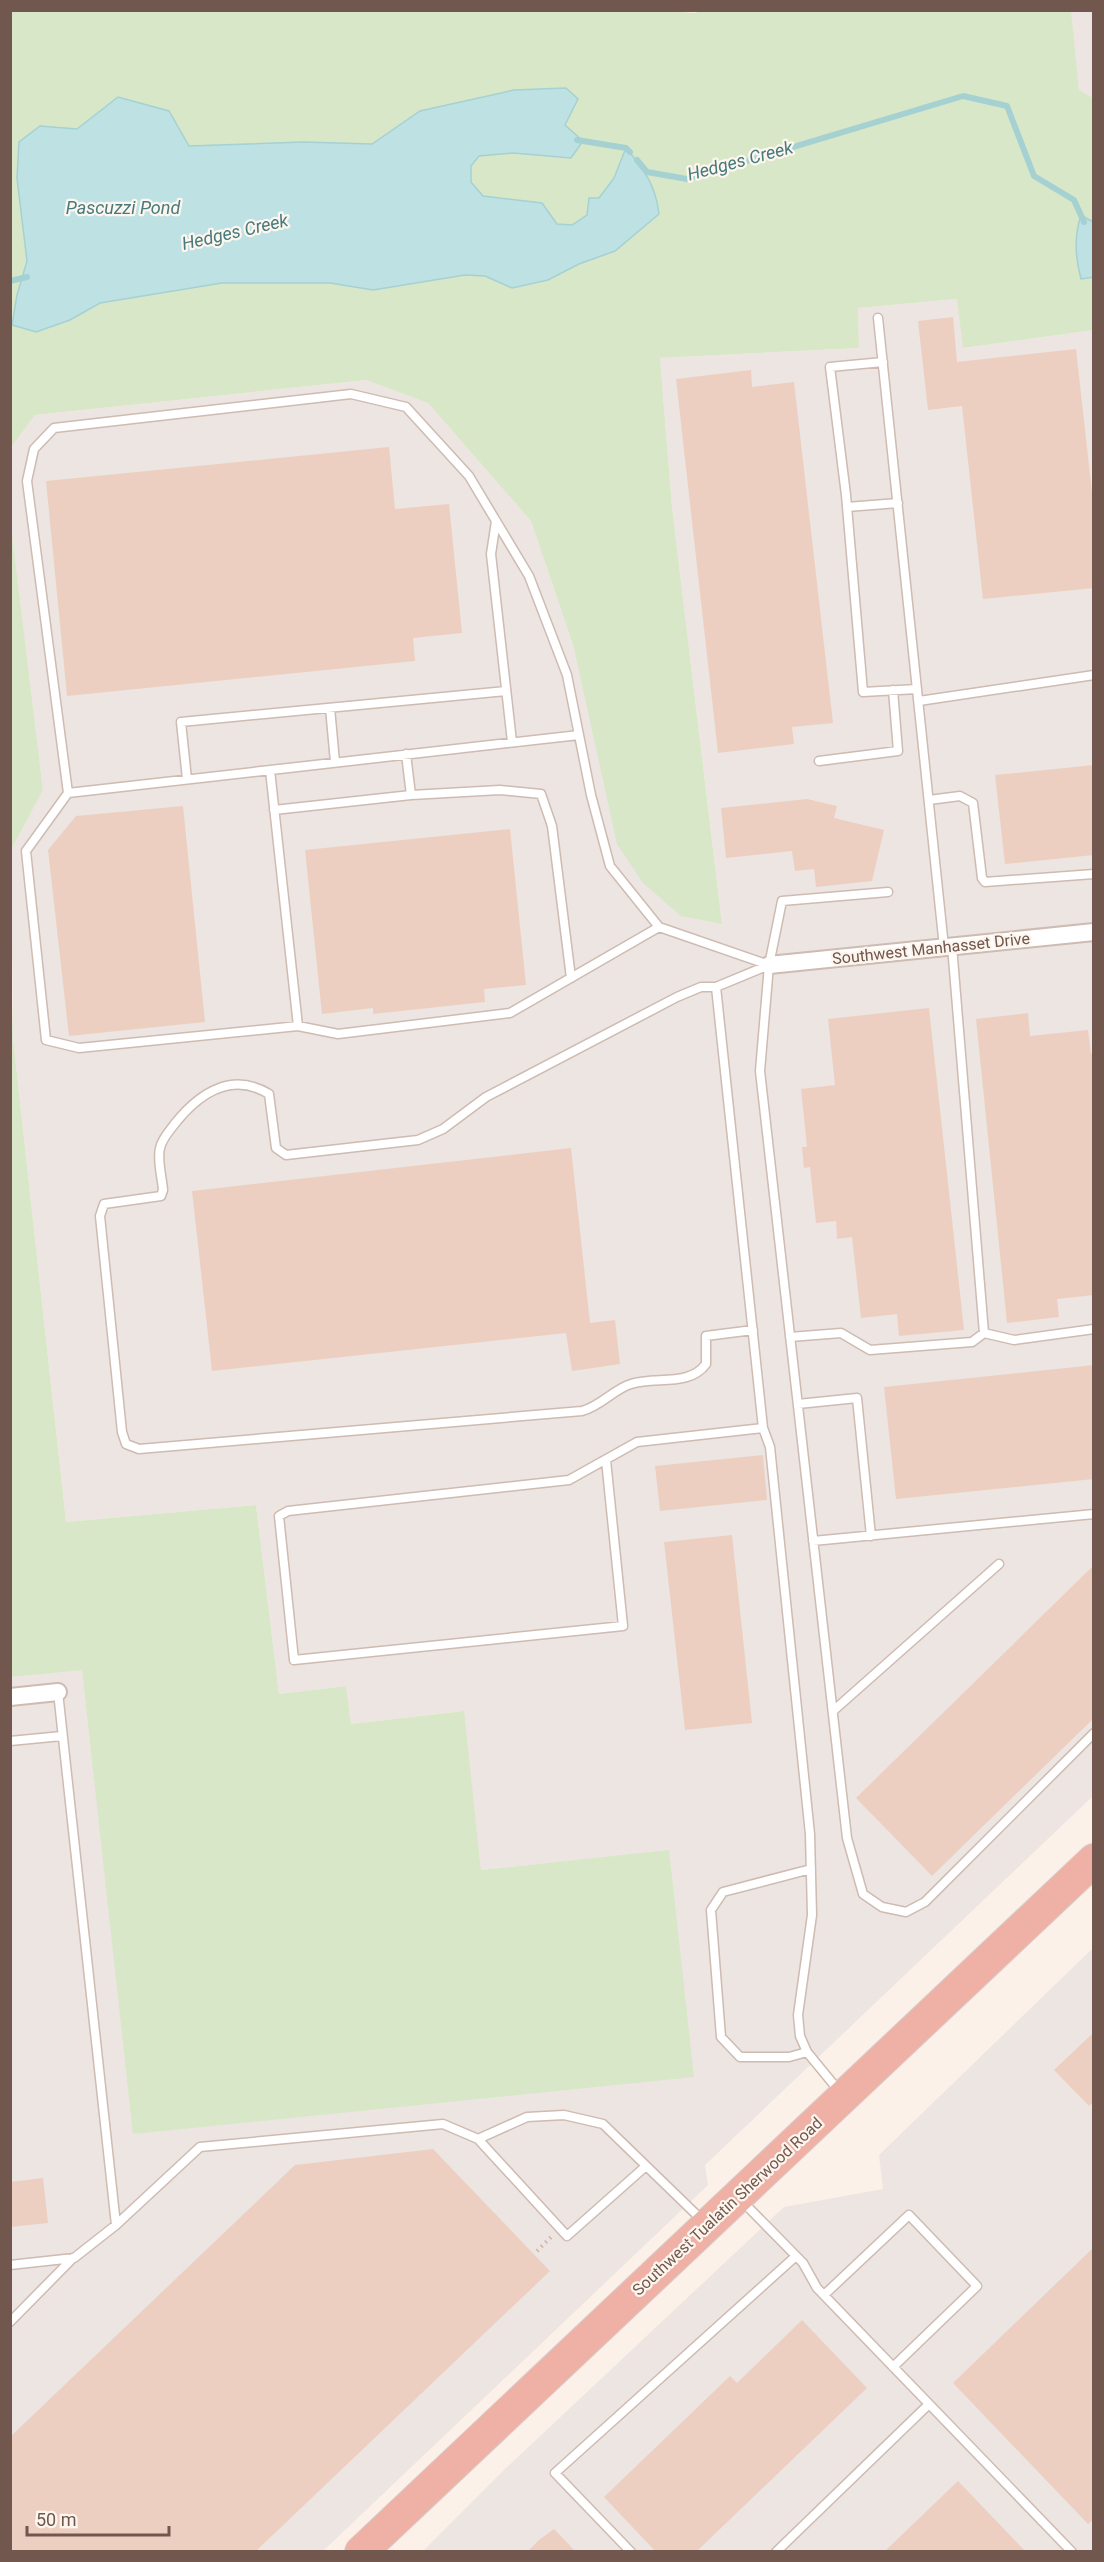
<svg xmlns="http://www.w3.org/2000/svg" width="1104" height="2562" font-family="Roboto,sans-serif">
<rect width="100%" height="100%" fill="#fbf1e8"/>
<!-- industrial -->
<path fill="#ece5e1" d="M1070,11h23v87l-14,-7z
M958,299l6,49 129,-18v1466l-388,369 3,20 -385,366h-312v-874l71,-8 52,465 535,-283 -188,19 -18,-159 -112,13 -5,-38 -67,8 -23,-189 -190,17 -53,-484 -2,-188 32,-60 -28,-225 -5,-46v-72l25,-32 331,-35 62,23 103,118 43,127 148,275 -50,-416 -12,-149 199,-10 -1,-40z
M1093,1948v603l-671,1 82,-82 280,-263 99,-18 -4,-34z"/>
<!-- green -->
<path fill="#d8e7c8" d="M650,10l45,3 8,-3 368,1 8,79 14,8v232l-130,18 -6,-49 -99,9 1,40 -199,10 12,149 50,417 -41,-8 -38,-33 -26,-39 -43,-196 -43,-127 -103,-118 -62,-23 -331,35 -24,32v-436z
M10,519l33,271 -32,60h-1z
M10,916l3,122 53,484 190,-17 23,189 67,-8 5,38 113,-13 17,159 188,-20 25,227 -561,57 -51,-464 -71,7z"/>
<!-- water -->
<path fill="#bee1e3" stroke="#a5d1d3" stroke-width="1.5" d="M566,88l12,11 -13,26 18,16 -12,17 -58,-5 -34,3 -8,10v16l12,14 59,7 15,21 15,1 15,-10 2,-17h10l15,-20 12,-30c18,21 30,38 33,66l-44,37 -36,13 -31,16 -36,8 -27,-12 -20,-1 -92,15 -43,-7h-108l-122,20 -30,17 -34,12 -24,-7 5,-30 10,-34 -10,-83 2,-36 21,-16 37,3 41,-32 51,14 20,35 114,-4 69,2 48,-33 94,-21z
M1081,215l12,7 1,55 -13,2c-6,-23 -7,-42 0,-64z"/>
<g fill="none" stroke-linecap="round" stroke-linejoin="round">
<!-- stream -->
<path stroke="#a5d1d3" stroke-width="6" d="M577,140l49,8 4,4
M637,160l10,12 40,7 276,-83 44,10 27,70 40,24 10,22
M10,281l17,-4"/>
</g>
<!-- building -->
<path fill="#edcfc2" d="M953,317l4,45 119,-13 18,161v78l-111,11 -21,-193 -34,4 -10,-89z
M751,370l1,17 42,-5 39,341 -41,4 2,17 -76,9 -42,-374z
M389,447l6,62 54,-5 13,129 -49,5 2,23 -348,35 -21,-215z
M1094,765v90l-89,9 -10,-89z
M807,799l30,7 -3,12 50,12 -12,51 -56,6 -2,-18 -19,2 -3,-20 -66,7 -5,-50z
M183,806l22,216 -136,14 -21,-186 28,-34z
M510,829l16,156 -42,4 1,13 -112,12v-6l-51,6 -17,-164z
M929,1008l35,322 -65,6 -2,-22 -36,4 -9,-81 -15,2 -1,-18 -20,2 -6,-56 -6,1 -2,-21h5l-6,-58 34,-4 -7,-66z
M1028,1013l2,23 58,-6 3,24 3,-1v242l-37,4 2,18 -52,6 -31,-304z
M571,1148l19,175 25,-3 5,44 -48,7 -6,-38 -354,38 -20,-180z
M1094,1365v114l-198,20 -12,-112z
M763,1455l4,45 -107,11 -5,-45z
M732,1535l20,188 -67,7 -21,-188z
M1094,1565v153l-162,158 -76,-78z
M1094,2032v69l-5,5 -35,-36z
M433,2149l117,122 -295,281h-244l-1,-115 285,-272z
M43,2178l5,45 -38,4v-45z
M1094,2247v272l-6,5 -135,-141z
M802,2320l65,68 -171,164h-40l-52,-55 126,-121 7,7z
M958,2481l68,71h-142z
M554,2529l22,23h-49l12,-12z"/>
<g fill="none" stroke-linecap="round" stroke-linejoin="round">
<defs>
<path id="lane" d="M878,318l66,629
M883,362l-53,5 16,128 17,197 54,-3
M847,507l51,-4
M496,521l-5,33 21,188
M919,701l175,-26
M330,708l5,54
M406,754l5,41 89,-5 41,4 11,32 19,152
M819,761l79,-10 -5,-61
M270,770l28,256
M187,779l-6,-57 325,-31
M68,793l511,-58
M929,800l31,-4 13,7 9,75 3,4 109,-8
M274,810l137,-15
M888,892l-106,9 -13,64 -9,106 87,767 16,56 19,13 24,5 19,-10 169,-169
M659,927l-149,86 -172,21 -40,-8 -219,22 -33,-8 -20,-189 42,-58 -41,-312 7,-32 20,-21 297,-34 55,13 63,69 60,100 38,99 24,120 19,71 49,61 110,38
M716,987h-15l-24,10 -191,100 -43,32 -25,11 -132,15 -10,-7 -7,-54c-36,-22 -68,-2 -92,27 -6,8 -15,17 -17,27 -3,12 2,29 3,42l-2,6 -57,8 -4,12 22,216 4,12 13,5 443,-38c19,-5 32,-22 49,-27 25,-8 58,3 75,-20v-28l47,-6
M984,1333l30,7 80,-11
M790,1337l51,-4 29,17 102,-8 12,-9 -32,-387
M798,1404l59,-6 14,138
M763,1428l7,19 40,387 2,81 -14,100 2,21 7,16 32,39
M606,1460l17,166 -329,34 -15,-144 9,-5 281,-31 68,-38 126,-14 -47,-441 53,-22
M813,1541l281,-27
M58,1692l58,533
M833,1711l166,-147
M10,1741l52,-5
M807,2052l-18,5h-49l-19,-20 -10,-127 12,-18 88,-23
M478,2139l89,97 79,-70
M742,2201l61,62 14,25 255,264
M10,2265l64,-7 42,-33 84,-78 243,-23 35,15 49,-22 37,-2 39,9 101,98
M824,2295l85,-80 68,71 -84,81
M10,2322l63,-64
M631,2552l-76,-79 241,-217
M776,2552l153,-148"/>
<path id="street" d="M769,965l325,-33
M10,1697l48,-5"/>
<path id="highway" d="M361,2552l733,-692"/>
</defs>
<!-- lane casing -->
<use href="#lane" stroke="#cebbb2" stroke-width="11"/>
<!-- street casing -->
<use href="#street" stroke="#cebbb2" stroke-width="20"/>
<!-- highway casing -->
<use href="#highway" stroke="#d8d0cd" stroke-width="34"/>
<!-- path -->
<path stroke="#d2b2a5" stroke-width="4" stroke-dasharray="1.5 4.5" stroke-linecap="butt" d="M537,2251l14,-14"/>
<!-- lane -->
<use href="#lane" stroke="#fff" stroke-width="8"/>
<!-- street -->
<use href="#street" stroke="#fff" stroke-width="16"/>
<!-- highway -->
<use href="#highway" stroke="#efb0a5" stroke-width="32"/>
</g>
<g text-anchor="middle" stroke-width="4.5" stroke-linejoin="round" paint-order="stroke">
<!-- street labels -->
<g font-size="16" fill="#72574e" stroke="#fdf6ee">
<text transform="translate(931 948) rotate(-6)" y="6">Southwest Manhasset Drive</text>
<text transform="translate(727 2206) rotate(-43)" y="6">Southwest Tualatin Sherwood Road</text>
</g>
<!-- water labels -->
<g font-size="18" font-style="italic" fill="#477a7d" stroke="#fdf6ee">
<text transform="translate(740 161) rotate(-15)" y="6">Hedges Creek</text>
<text x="123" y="214">Pascuzzi Pond</text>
<text transform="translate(235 232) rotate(-13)" y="6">Hedges Creek</text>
</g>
</g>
<!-- border -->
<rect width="1104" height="2562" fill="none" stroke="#72574e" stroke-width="24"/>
<!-- scale -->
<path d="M27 2526v9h142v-9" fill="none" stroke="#72574e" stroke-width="3"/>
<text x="36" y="2526" font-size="18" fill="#72574e" stroke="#fdf6ee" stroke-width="4.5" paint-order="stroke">50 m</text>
</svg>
